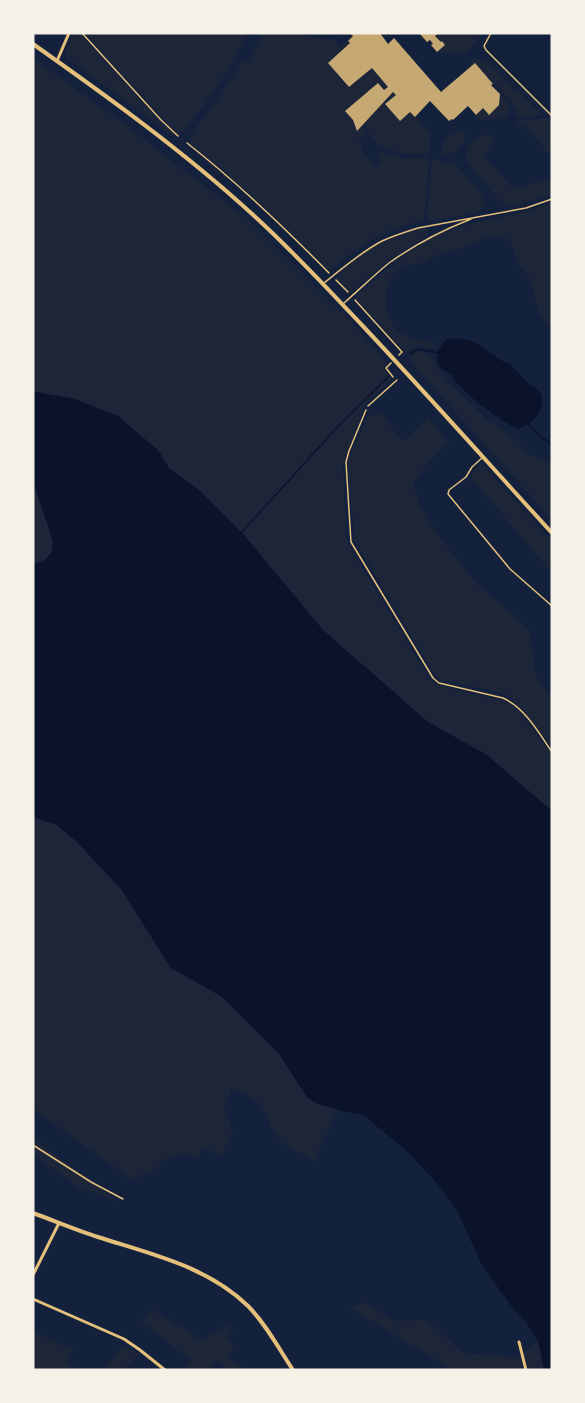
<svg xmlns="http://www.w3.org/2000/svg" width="585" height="1403" font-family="'Golos Text',sans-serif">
<rect width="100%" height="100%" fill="#14213d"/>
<!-- green -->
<path fill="#1d2539" d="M73,33h7l83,92 13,11 -4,-1 -105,-77 -1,-7z
M84,33h164c-17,36 -41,68 -65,100l-4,3z
M263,33h37l18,5 19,2 -1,1 4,6 8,-6 2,2 -22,20 21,24 23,-19 16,19 -4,3 -6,-7 -32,28 7,9 4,10 6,-5 2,9 -7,9 5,5 -2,2 15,17 6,-6 -5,-6 4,-3 22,6 26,1 -5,60c-9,4 -19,6 -28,9 -24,10 -45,25 -65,42l-3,-1c-45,-44 -90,-89 -140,-127l4,-9 27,-36 25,-37 4,2z
M438,33h44l-16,21 -29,-2 8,-8 -10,-8z
M33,58l90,65 123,95 95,95 2,-1 45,51 -5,5 10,10 -30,28 -1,7 -19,52 3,73 8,16 75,124 10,7 68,17 12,9 33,44v56l-65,-56 -59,-33 -105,-92 -80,-96 -44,-44 -31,-22 -10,-18 -122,-58 -3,2z
M474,58c11,0 16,6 24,13l-1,2 11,11 2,-1 1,1 -1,2 5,5 2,-1 26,25 -28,3 -1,-3 4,-5 -24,-27 -1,1 -18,-21 -5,4 1,-6z
M393,92l3,3 -10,9 14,17 10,-9 5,5h1l16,19 -2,2 -1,17c-28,-1 -54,-1 -65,-32z
M500,94l8,11 1,13 -30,2 -4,-4 8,-8 6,6 10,-9z
M546,118l6,6v34l-28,-33 -4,1 -5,-5z
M462,131l4,4c-2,11 -13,22 -24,19 -4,-12 9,-21 20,-23z
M488,134l4,2 2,4 -10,16 30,33 38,-12v18l-40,11 -8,-2 -5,-4 -31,-36 -3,-6c1,-13 11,-20 23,-24z
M432,159c4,1 19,4 23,6 7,4 12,12 17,18 9,10 21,22 3,30l-48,9z
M552,201v128c-5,-6 -11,-11 -14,-18 -4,-10 -4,-21 -8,-31 -2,-6 -8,-10 -11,-15 -5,-9 -3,-21 -14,-27 -12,-7 -36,8 -48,12 -7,3 -15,3 -22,6 -5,2 -11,7 -16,8 -8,1 -10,-2 -17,3 -17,11 -19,32 -13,49 3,6 5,12 10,16 11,7 27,9 39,13l-2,3 -19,-2 -13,10 -2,-2 1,-3 -47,-53 1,-3 4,-4c28,-24 57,-50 92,-62 32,-12 69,-12 99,-28z
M425,228l3,2v5l-38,24 -40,34 -14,-15c17,-24 60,-45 89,-50z
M419,351l9,3 14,20 42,43 33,23 11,14 19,8 5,4v54l-143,-160 3,-5z
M380,412l23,29 25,-23 21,24 -20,20 -16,22 6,20 16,27 42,53 52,45 7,47 16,22v49l-42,-50 -8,-4 -61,-13 -5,-3 -81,-136 -7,-73 1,-10 20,-45 4,4z
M480,464l4,2 68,75v32l-78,-92 -4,2 -1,-2 6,-12z
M33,486l3,4c3,11 7,21 11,32 6,18 12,38 -13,41z
M33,817l24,8 16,12 48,52 50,79 50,28 58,58 28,43 9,6 22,7 -20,42 -3,10 -35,-21 -9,-14 -9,-21 -12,-9 -18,-9 -8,20 9,22 -12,26 -17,-9 -8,11c-13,-7 -25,-1 -38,5l2,4 -28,13 -99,-71z
M33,1138l84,63 -25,-10 -7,1 -52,-38z
M365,1302l29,19 33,-1 36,33 54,4 21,-16 6,29h-91l-104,-63z
M152,1309l49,31 26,-15 6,6 -7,6 9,11 -9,8 16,11 -2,3h-11l-14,-10 -7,10h-24l7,-10 -50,-38z
M33,1331l40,19 -7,13 10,7h-43z
M124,1345l15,9 -16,16h-20z"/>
<!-- water -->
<path fill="#0b132b" d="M458,338l15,3 31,21 5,1c6,7 13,13 19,20 4,4 9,5 12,9 7,11 -3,27 -12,32 -3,2 -6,3 -9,5 -17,-6 -54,-35 -65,-49 -1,-2 -1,-3 -2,-5 -4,-4 -12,-4 -14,-11 -2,-4 0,-10 0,-14l9,-11z
M36,392l39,7 43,17 40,34 11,18 30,22 44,44 80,96 105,92 59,33 65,56v559h-8l-6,-29 -12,-19 -14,-15 -29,-40 -26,-56 -16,-23 -33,-36 -45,-37 -25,-5 -22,-7 -9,-6 -28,-43 -58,-58 -50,-28 -50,-79 -44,-47 -20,-17 -24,-8v-254l10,-1 9,-10 1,-11 -17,-51 -3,-4v-92z"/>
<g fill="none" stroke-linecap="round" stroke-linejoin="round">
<!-- stream -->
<path stroke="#0b132b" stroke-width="1.5" d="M410,354l8,-5 21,4
M528,424l13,13 11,7
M241,533l100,-110 49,-48"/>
</g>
<!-- building -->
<path fill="#c6a872" d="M350,33h30l8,11 6,-6 47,54 34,-29 18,21 -2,1 9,9 -1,11 -10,10 -6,-7 -7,7 -8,-9 -15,14 -1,-1 -3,2 -19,-20 -15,16 -5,-5 -10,9 -15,-17 11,-9 -3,-3 -36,39 -4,-11 -8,-9 33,-28 6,7 4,-3 -16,-19 -23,19 -21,-24 22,-20 -2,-2 5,-5z
M419,33h19l-3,3 6,6 1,-1 3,4 -8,7 -6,-7 2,-1 -3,-4 -3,2z"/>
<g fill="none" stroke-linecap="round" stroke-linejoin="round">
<!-- path -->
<path stroke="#e5c07b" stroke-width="1.5" d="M82,33l79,87 17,16
M187,143c51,40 97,84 142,130
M336,280l12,12
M355,300l47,52 -3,3
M391,363l-5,5 7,9
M366,410l-17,41 -3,11 5,80 82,136 6,5 64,15c22,10 36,35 49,54
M33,1145l58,37 32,17"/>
<!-- service -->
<path stroke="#e5c07b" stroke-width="1.5" d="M491,33l-7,13 2,4 66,66
M324,283c19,-15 37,-31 58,-42 11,-5 23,-9 36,-13l108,-20 26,-9
M344,303c15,-13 29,-27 45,-40 25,-18 54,-33 82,-44
M368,406l29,-26
M482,458l-10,9 -6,10 -17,13 -1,4 62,75 42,37"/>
<!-- minor -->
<path stroke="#e5c07b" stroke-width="3" d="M57,61l12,-28
M33,1275l26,-52
M33,1299l91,40 16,11 25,20
M519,1342l7,28"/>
<!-- tertiary -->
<path stroke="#e5c07b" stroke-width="4" d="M33,44c75,53 150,107 218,169 38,34 73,72 109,110 65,69 128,140 192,210
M33,1213c22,8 43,17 65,24 52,17 109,29 150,69 18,18 31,43 45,64"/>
</g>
<!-- border -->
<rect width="585" height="1403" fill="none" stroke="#f6f1e7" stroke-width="69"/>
</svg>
